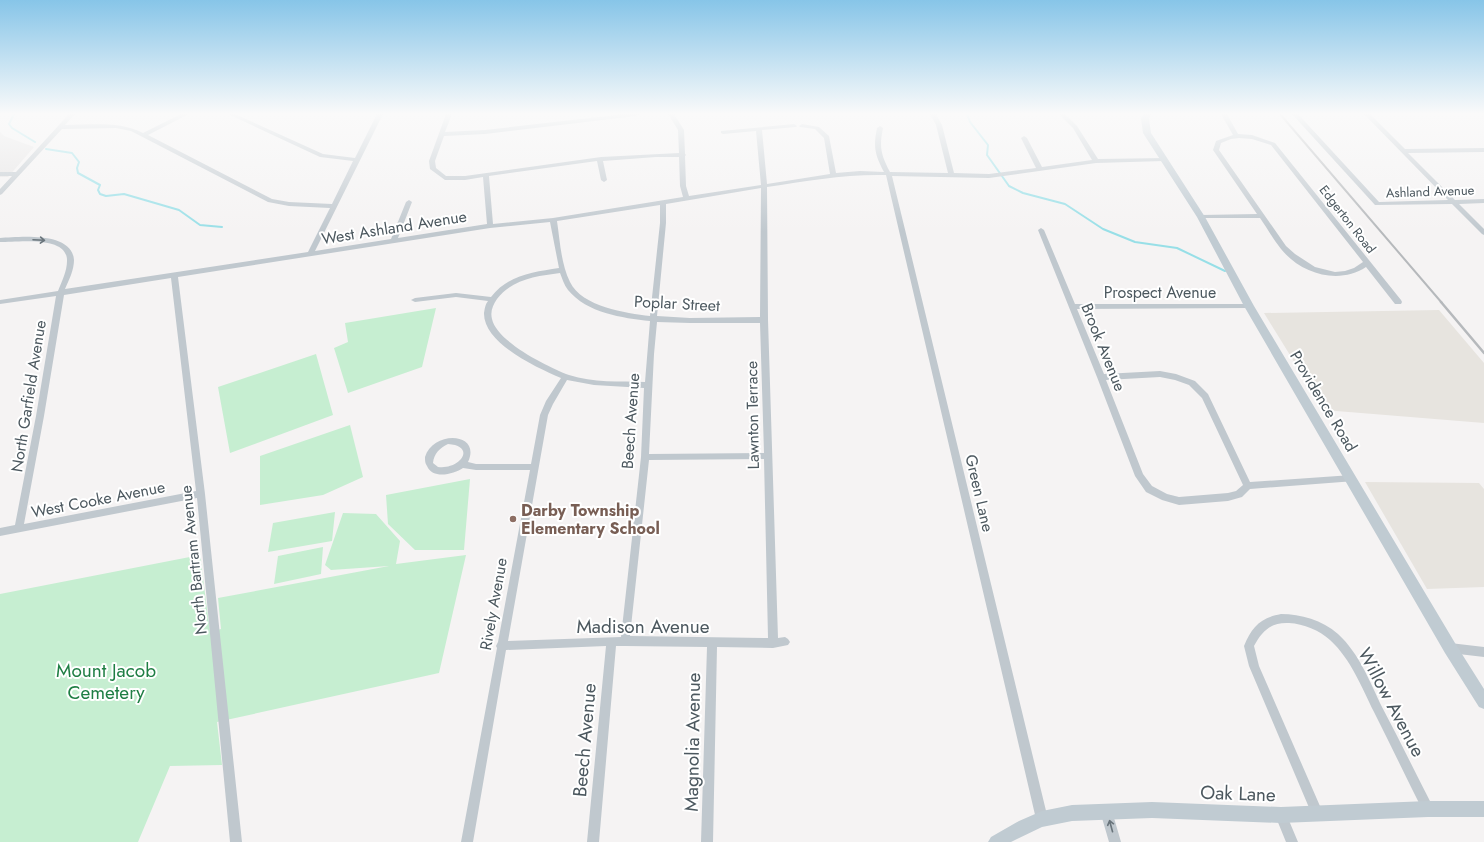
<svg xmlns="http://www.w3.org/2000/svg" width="1484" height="842" font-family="Jost,sans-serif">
<rect width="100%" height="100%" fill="#f5f3f3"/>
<!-- commercial -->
<path fill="#e7e4df" d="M1439,310l45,53v60l-160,-13 -60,-97z
M1365,482l114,1 5,6v98l-57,2z"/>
<!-- education -->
<path fill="#e6e4e4" d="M0,132l4,4 30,11 -26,30h-8z"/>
<!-- green -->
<path fill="#c6eed1" d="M436,308l-14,59 -74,26 -14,-45 14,-6 -3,-19z
M316,354l17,61 -103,38 -12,-66z
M350,425l13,52 -40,18 -63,10v-49z
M470,479l-6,71h-49l-27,-26 -2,-29z
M335,512l-3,29 -64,11 5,-29z
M343,513l33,1 24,27 -4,23 70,-9 -27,118 -222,49 5,43 -52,1 -32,76h-138v-248l200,-39 10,77 11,-3 -3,-31 171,-32 -58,4 -6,-5z
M323,547l-2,27 -47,10 4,-28z"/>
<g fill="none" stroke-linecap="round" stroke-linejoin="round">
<!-- stream -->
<path stroke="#97dfe7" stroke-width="2" d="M14,114l-5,10 3,4 23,14
M967,114l3,8 18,23 -1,10 22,31 14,7 42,11 38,25 32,13 42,6 48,23
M46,149l26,4 7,9 -2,6 1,5 22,12 -2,5 2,4 6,2 18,-2 55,16 21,15 22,2"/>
<!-- street -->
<path fill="#c0c8ce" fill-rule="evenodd" d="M69,114h6l-10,11c26,0 54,-4 78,8l38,-19h7l-1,1 -39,20 124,64 17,3 43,2 21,-43 -33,-4 -92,-43h7l88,40 32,4 22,-44h6l-68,137 76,-12 15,-37 3,-2 3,2 -14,36 89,-14 -4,-47 -18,3h-20l-15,-11 -1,-8 17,-47h6l-7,18 40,-2 140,-16h14l-3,2 -151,18 -41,2 -9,25 1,7 10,8h19l136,-19 78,-4 -1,-23 -10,-16h6l10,16 1,24 1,1 -1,1 1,30 3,10 72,-11 -5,-54 -33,3 -2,-1v-2l73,-7 3,2 -1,1 -34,3 5,54 63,-10 -6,-36 -9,-9 -15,-2 -1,-1 3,-2 17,3 10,9 7,37 24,-2 24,1c-9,-17 -11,-25 -7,-44l3,-2 3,2c-4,19 -2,27 7,44l58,1 -12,-48 -6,-11h6l6,11 12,48 35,1 47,-6 -15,-30 3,-2 3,2 15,29 50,-7 -19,-32 -14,-14h6l12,12 21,33 68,-1 1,1 -3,2 -68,2 -107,15 -97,-2 156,643 -2,4 -4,2 -4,-2 -2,-4 -150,-644c-41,-1 -79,6 -119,12l1,133 10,318 7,-1 3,2 2,3 -2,3 -15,3 -56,-1 -4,195h-12l6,-195 -82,-1h-9l-17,196h-12l19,-196 -100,4 -33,192h-12l36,-194 -1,-2 2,-4 32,-172h-54l-13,-2c-9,6 -30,12 -36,-2 -2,-3 -2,-5 -2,-9 8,-27 57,-25 43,5l8,2h55l9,-49 6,-14 15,-23c-24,-10 -78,-35 -77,-65 1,-5 1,-8 4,-12l-32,-4 -41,5 -4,-2 4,-2 41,-5 35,4c17,-22 42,-25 68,-29l-9,-46 -60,6 -312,49 27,217 37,348h-12l-33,-344 -197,38v-8l15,-3 21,-109 20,-120 -56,8v-4l58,-9c4,-10 9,-20 9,-30 1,-26 -50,-19 -67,-19v-4c19,-1 72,-7 74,22 0,10 -5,20 -9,29l243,-37 22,-44 -41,-2 -21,-4 -137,-71 -15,-3 -54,1 -60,65 -2,1v-6l12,-13h-12v-4h16zM656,157h23l1,29 3,11 -130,21 -60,6 -4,-48 108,-15 4,19 3,2 3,-2 -4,-19zM761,188l-1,129 -70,1 -33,-2 9,-93v-19zM660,205v18l-10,93c-24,-3 -68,-9 -80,-34 -9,-18 -10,-41 -13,-61zM560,273c2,5 4,12 8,17 19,23 54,28 82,31l-5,61c-25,-1 -52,1 -76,-7 -21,-8 -72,-33 -77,-56 -2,-8 1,-14 5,-20 15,-20 40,-23 63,-26zM171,278l25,213 -172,33 20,-108 20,-121zM657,322l33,1h70l4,130 -115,1 5,-100zM567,380l27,5 50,3 -3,69 -20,180 -113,4 40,-226 5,-11zM448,444c29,2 12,26 -10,23l-5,-4c1,-10 7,-15 15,-19zM764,459l4,179 -138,-2 19,-176z
M1221,114h6l11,20 14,1 23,8 126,157 1,2 -1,2h-6l-29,-37c-27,18 -65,7 -85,-18 -8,-10 -14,-21 -21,-31h-61l-1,-1 3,-2 56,-1 -44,-64 3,-9 17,-6zM1239,138l13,1 19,6 92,117 -9,6 -9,3 -10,1 -20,-5 -20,-13 -9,-8 -67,-96 2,-7 10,-4z
M1292,114h6l81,88 69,-2 -84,-86h6l35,35 79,-1v4l-76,1 47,47 29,-1v4l-25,1 25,25v6l-2,-1 -30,-30 -77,1z
M1041,228l3,2 31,74h174l4,2 -4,2 -172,1 27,65 56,-3 16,3 19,7 13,13 42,88 102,-7 3,2 1,2 -1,2 -105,8 -8,8 -14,4 -49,4 -17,-5 -16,-8 -11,-16 -38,-99 -59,-147zM1160,377l15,3 14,5 13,13 41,87 -7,6 -8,2 -49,4 -12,-3 -15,-8 -9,-12 -37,-94z
M1281,614c20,0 41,6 57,20 21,19 32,48 44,73 17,32 33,65 50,98l1,4 -1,4 -4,1 -4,-1c-17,-34 -33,-67 -50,-101 -12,-24 -23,-53 -44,-72 -11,-10 -26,-16 -41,-17 -18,-1 -27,8 -35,23l5,20 64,147 -2,4 -4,2 -4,-2 -64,-151 -5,-20c8,-19 16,-28 37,-32z
M1450,643l34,4v10l-34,-4 -3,-2 -2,-3 2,-3z
M1106,805l4,2 2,4 9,31h-12l-9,-31 2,-4z
M1281,809l4,2 13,31h-12l-11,-27 2,-4z"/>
<!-- secondary -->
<path fill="#c0cbd2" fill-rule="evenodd" d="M1143,114h8l-2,5 2,14 54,84 49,89 201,337 29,46v20l-5,-2 -34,-54 -201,-347 -47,-89 -54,-84 -2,-14z
M1428,801h56v16h-56l-147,6 -129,-5 -80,3 -30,6 -31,15h-23l3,-5 28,-16 23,-10 30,-6 80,-3 129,5z"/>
<!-- rail-far1 -->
<path stroke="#b6b9bc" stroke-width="2" d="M1280,114l162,189"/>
<!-- rail -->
<path stroke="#b6b9bc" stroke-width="2.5" d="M1441,302l43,51"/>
</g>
<!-- one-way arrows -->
<defs><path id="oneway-shaft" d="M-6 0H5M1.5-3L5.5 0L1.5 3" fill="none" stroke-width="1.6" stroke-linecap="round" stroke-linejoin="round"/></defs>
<g stroke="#69747b">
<use href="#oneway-shaft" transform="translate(39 240) rotate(3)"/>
<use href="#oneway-shaft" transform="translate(1111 826) rotate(-105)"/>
</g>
<!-- sky -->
<linearGradient id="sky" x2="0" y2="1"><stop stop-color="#87c5e8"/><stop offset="0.49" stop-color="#fafafa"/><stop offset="1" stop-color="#fafafa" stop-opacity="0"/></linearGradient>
<rect width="1484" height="232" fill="url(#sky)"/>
<!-- markers -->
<circle fill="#8d6e63" stroke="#fff" stroke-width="1.5" cx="513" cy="519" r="4"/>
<g text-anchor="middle" stroke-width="4" stroke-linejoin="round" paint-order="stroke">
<!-- far-street labels -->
<g font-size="13" fill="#4c585f" stroke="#fff">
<text transform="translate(1430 191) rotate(-2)" y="5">Ashland Avenue</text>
<text transform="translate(1348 219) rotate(52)" y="5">Edgerton Road</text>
</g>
<!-- street labels -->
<g font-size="16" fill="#4c585f" stroke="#fff">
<text transform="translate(394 227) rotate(-9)" y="6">West Ashland Avenue</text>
<text x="1160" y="298">Prospect Avenue</text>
<text transform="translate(677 303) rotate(3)" y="6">Poplar Street</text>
<text transform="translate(1104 347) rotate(68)" y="6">Brook Avenue</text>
<text transform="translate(28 396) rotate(-81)" y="6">North Garfield Avenue</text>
<text transform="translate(1324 401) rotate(59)" y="6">Providence Road</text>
<text transform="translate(752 415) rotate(-91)" y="6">Lawnton Terrace</text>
<text transform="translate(630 421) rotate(-86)" y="6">Beech Avenue</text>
<text transform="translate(980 493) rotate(77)" y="6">Green Lane</text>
<text transform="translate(98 499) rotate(-11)" y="6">West Cooke Avenue</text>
<text transform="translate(193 560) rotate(-96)" y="6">North Bartram Avenue</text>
<text transform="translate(493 604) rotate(-80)" y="6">Rively Avenue</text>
</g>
<!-- education labels -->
<g font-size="16" font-weight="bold" fill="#785e54" stroke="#fff" text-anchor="start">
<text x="521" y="516">Darby Township<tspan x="521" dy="18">Elementary School</tspan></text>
</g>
<!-- near-street labels -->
<g font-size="19" fill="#4c585f" stroke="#fff">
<text x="643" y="633">Madison Avenue</text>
<text transform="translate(1392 702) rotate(62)" y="7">Willow Avenue</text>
<text transform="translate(584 740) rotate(-85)" y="7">Beech Avenue</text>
<text transform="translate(692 742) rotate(-89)" y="7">Magnolia Avenue</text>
<text transform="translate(1238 793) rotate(2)" y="7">Oak Lane</text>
</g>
<!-- near-park labels -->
<g font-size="19" fill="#1f7e44" stroke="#fff">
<text x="106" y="677">Mount Jacob<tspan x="106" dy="22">Cemetery</tspan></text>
</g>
</g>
</svg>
